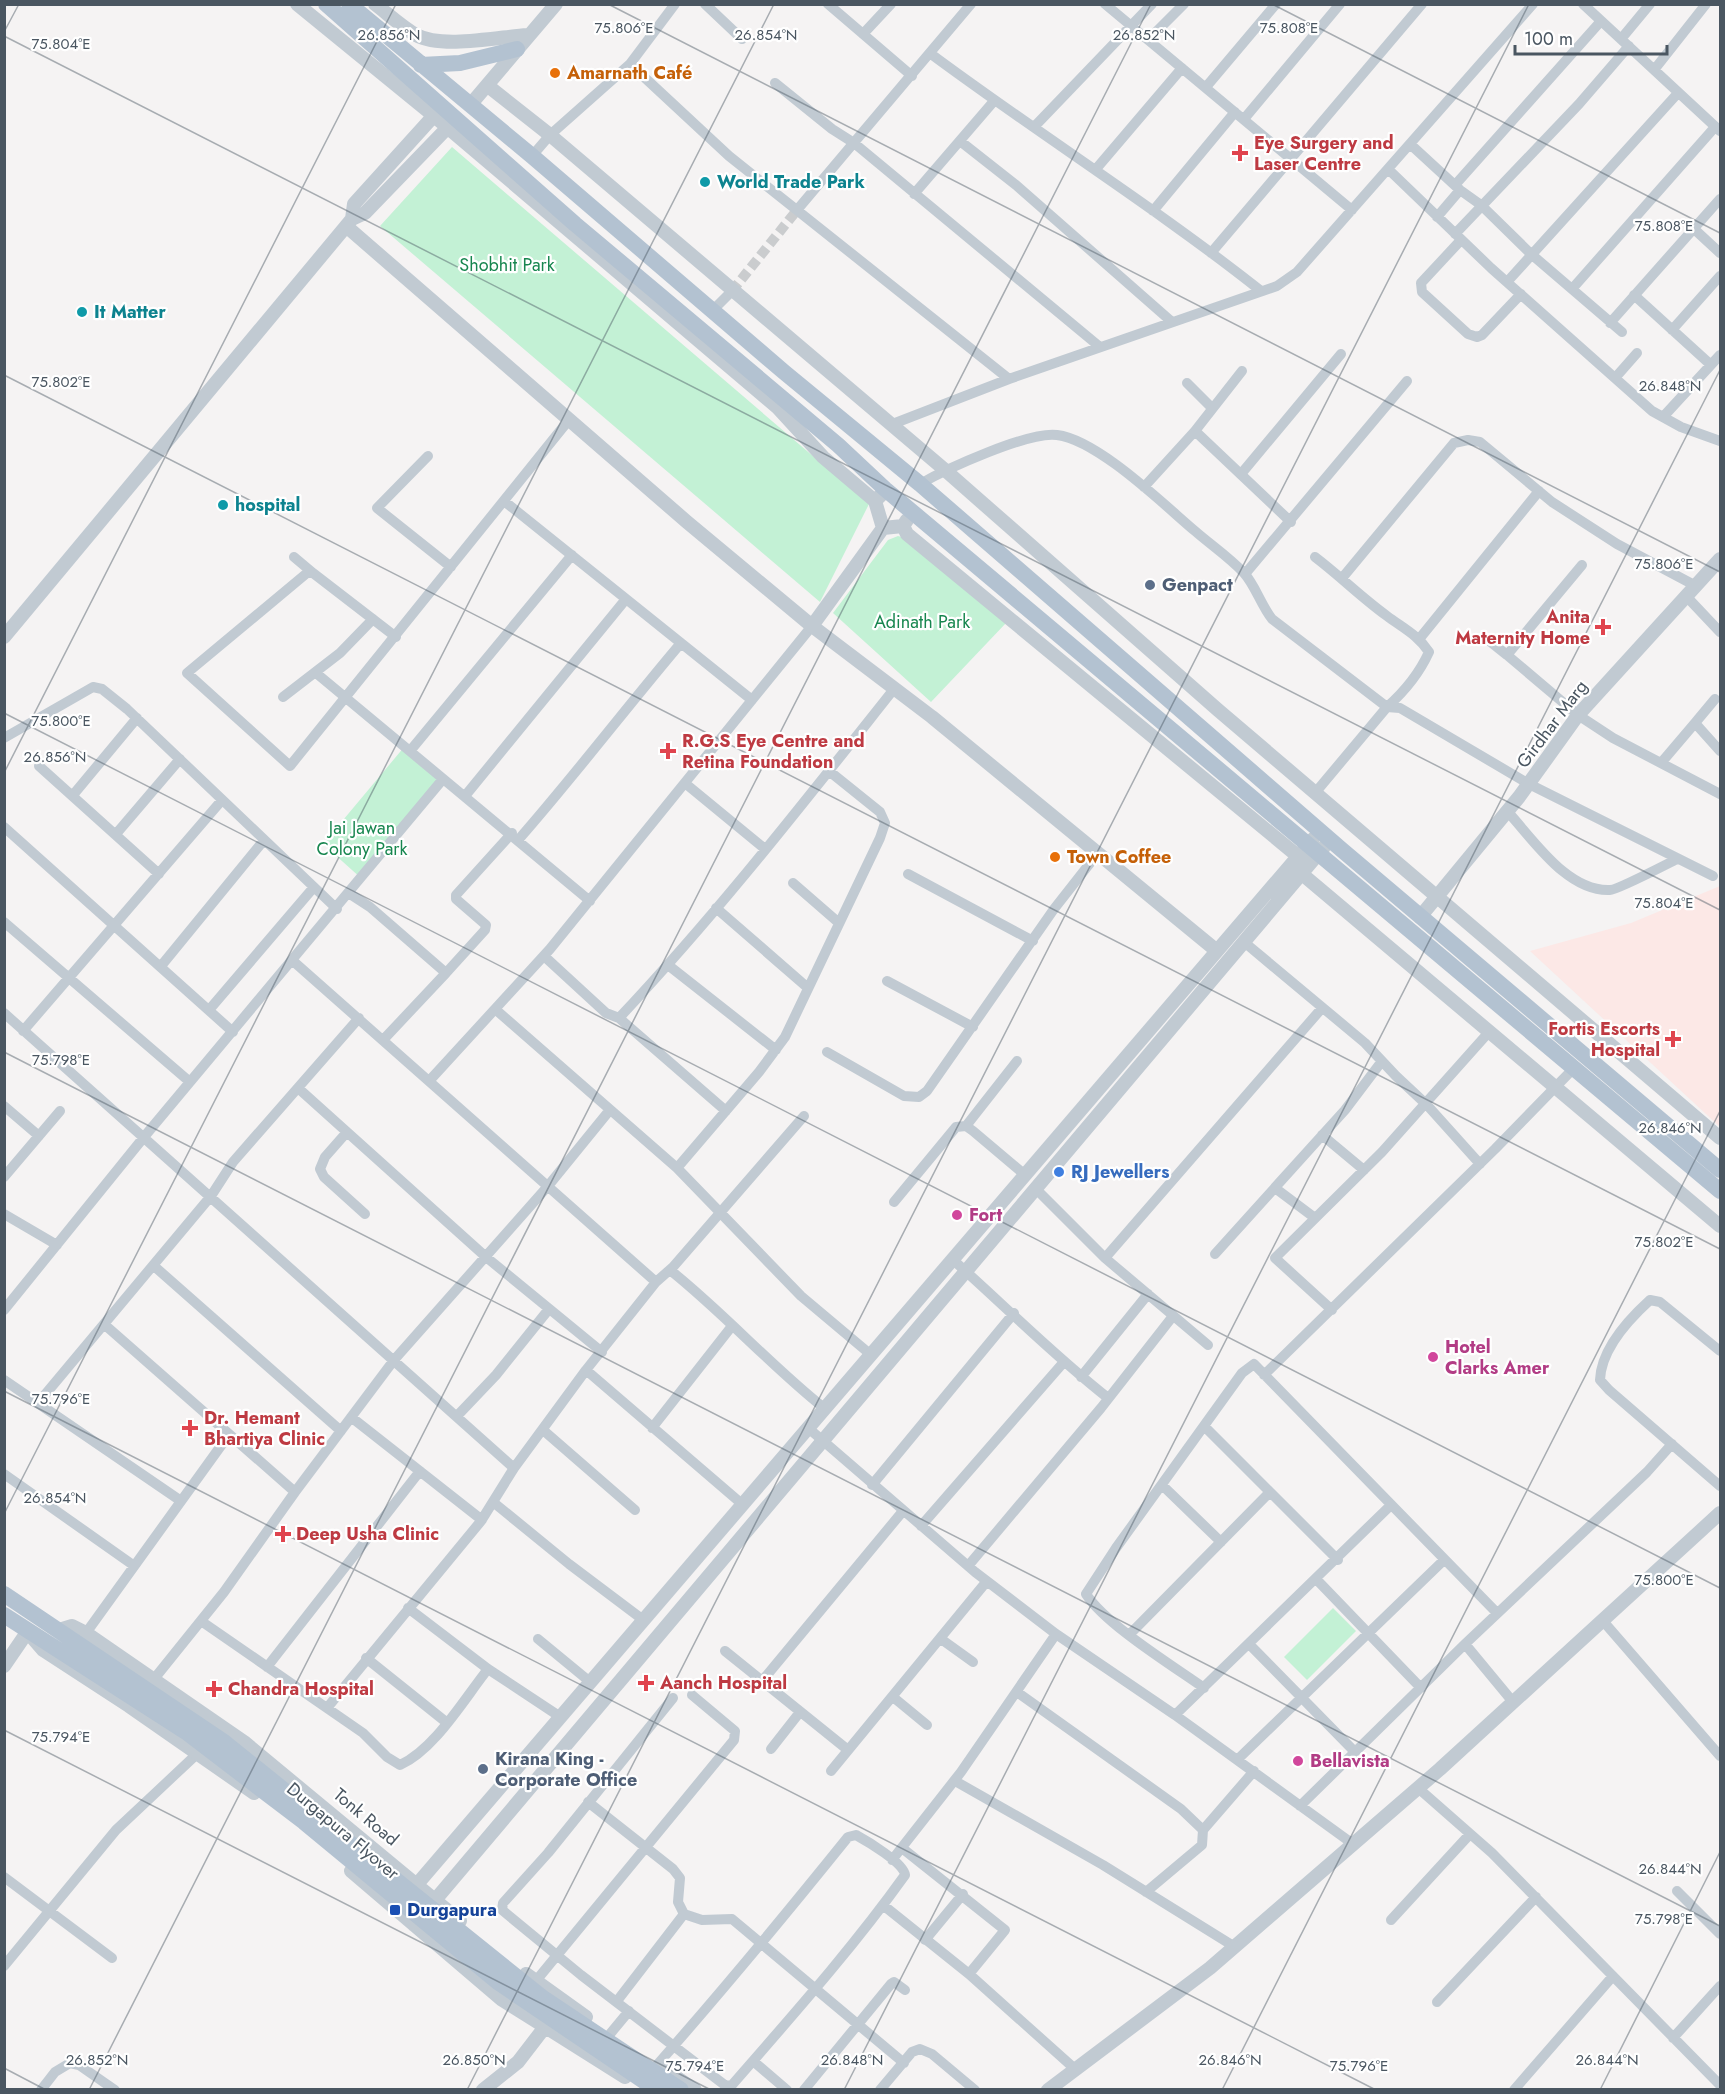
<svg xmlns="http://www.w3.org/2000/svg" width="1725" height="2094" font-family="Jost,sans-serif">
<rect width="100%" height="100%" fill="#f5f3f3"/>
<!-- medical -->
<path fill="#fce8e6" d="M1720,886v241l-190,-176 101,-28z"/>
<!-- green -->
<path fill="#c3f1d5" d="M452,147l417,357 -49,98 -440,-376z
M898,536l7,2 101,85 -75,79 -98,-89 55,-73z
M405,746l38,33 -81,100 -39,-35z
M1333,1608l23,23 -49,49 -23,-23z"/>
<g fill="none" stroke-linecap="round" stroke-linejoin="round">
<!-- minor-tunnel -->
<path stroke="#caccce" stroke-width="10" stroke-dasharray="10 5" stroke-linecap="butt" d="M732,291l65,-81"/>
<!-- minor -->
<path stroke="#c1cad2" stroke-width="10" d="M675,4l-45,60 99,92 280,223
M705,4l37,35
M828,4l84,72
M1105,4l247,206
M1583,4l137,127
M863,34l28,-30
M1621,39l29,-35
M1148,40l36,-36
M931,54c109,81 224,153 330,237
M1654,70l52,-66
M775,83l57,46 22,14 246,204
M1206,87l70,-83
M1244,119l96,-115
M1034,127l118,-123
M960,141l56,44 156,137
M1410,144l50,46 21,15 50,49 91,78
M532,156l18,-21 80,-71
M1096,169l86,-101
M1388,169l103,99 161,143 29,16 39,14
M1455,185l146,-164
M914,194l80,-93
M797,210l174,-206
M1153,211l82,-99
M1437,217l23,-27
M1693,228l27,25
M1455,234l124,-130 50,-58
M1461,240l-40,43 1,9 46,42 9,3 5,-2 39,-41
M1211,253l211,-249
M1507,282l171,-189
M1572,289l143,-162
M1634,295l77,70
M712,311l20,-20
M1610,323l110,-124
M1672,330l48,-54
M1615,378l22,-25
M1187,383l25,25
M1663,417l57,-62
M890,425l119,-46 268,-93 20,-14 236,-268
M1195,431l96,91
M428,456l-51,52 74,59
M1241,474l100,-120
M920,484c26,-15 109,-53 137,-49 41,5 106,69 138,96 16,14 34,26 49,42 11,12 17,32 28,46l115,88 -72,86
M1144,487l51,-56 47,-60
M504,501l248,199
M294,557l19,16
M1315,557c25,19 47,41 72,59 16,12 31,19 42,36 -10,22 -24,39 -42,55
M1582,565l-75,90 71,60 35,23 107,56
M1245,574l162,-193
M1343,577l111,-134 14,-3 12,2 72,60 65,42 79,42
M1686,596l34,36
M396,637l-83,-64h-6l-120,100 103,93 278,-345
M1420,638l119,-147
M1487,639l20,16
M316,673l274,228
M283,697l57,-44 33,-34
M1387,707l13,1 129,76 184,92
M1695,723l20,-24
M4,738l89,-51 9,2 25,20 210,200
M410,751l162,-196
M1661,763l34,-40 25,28
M39,766l120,108
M686,784l79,65
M73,795l64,-77
M465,796l161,-197
M1507,811c26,28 60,81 103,79 7,0 57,-26 67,-31
M4,827l229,205
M116,834l64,-75
M519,839c56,-64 107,-131 162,-196
M908,874l125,67
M793,883l46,40
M350,894l20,13 76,66 -63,67
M716,908l92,80
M4,922l186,160
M1244,942l121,101 31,33 31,29 53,59
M544,956l62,57 13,5 107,93
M293,961l363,321
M668,965l108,85
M161,966l103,-126
M446,973l39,-43 1,-5 -30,-26v-4l56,-62
M887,981l86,46
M495,1009l182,159 124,128 69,58
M209,1010l105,-123
M4,1013l510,455 72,-98 70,-88 17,-15 131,-151
M619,1018c98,-104 186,-217 275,-329
M23,1031l199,-231
M827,1052l77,44 15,1 8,-6 127,-182 44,-56
M430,1080l120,-131 262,-323
M298,1088l188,169 116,95
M4,1106l35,30
M966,1126l51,-65
M347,1132l-22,25 -5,12 4,8 41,37
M1322,1135l42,35
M677,1168l82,-96 26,-35 95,-199 5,-15 -5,-11 -51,-41
M4,1177l56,-66
M1035,1188l70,70 103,87
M1275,1188l40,30
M894,1202l62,-75 10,-1 7,5 51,43
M4,1214l53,31
M1215,1254l130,-144 37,-49
M1105,1258l217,-250
M952,1259c52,46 101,96 156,139
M154,1266l187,165
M670,1270c54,43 100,95 154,138
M4,1310l140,-173 299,-358
M1332,1310l-57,-52 107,-106 107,-120
M105,1325l190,167
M1720,1351l-60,-49 -10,-2c-22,20 -49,49 -50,80l9,10 111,96
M586,1370l156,134
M1264,1375l231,-226 79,-81
M1081,1377l67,-83
M4,1380l177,121
M38,1403l173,-207 22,-34 126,-144
M457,1416l39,-41 53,-66
M351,1417l131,103
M807,1427l168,145 81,62 119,81 178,129
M1205,1427l133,133
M652,1428l80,-102
M543,1430l92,80
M4,1474l129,91
M872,1485l142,-172
M1162,1485l59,57
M493,1502l76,62 73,55
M921,1526l142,-163
M968,1566l133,-158 72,-92
M1317,1580l104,108
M408,1608l80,61 71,47
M201,1621l162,112 24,24 13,8c35,-16 64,-66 88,-96
M1603,1621l117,135
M86,1633l142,-197
M1130,1634l140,-142
M538,1639l51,42
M941,1639l32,23
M1249,1644l106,108
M1465,1644l48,58
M725,1651l123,99
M366,1658l80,64
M267,1667l153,-196
M154,1679l70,-87 71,-100 99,-132 154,-174 61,-75
M762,1681l141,-170
M1204,1688c-31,-22 -99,-64 -118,-94l30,-46 126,-175 12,-9 243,249
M1017,1692l164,117 22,21 -1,15 -56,47
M893,1697l34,28
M327,1708l154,-187 33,-53
M1175,1715l216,-210
M771,1749l29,-37
M1238,1759l206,-199
M831,1771l156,-190
M955,1781l148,84 132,82
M1418,1788l74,65 228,232
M588,1802l85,67 7,9 -2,24 6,12 18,6 30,-1 172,144
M1300,1806l165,-162 182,-172 25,-28
M1203,1830l51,-59
M902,1848l103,82 -36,44
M892,1860l69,-88 95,-138
M4,1877l108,81
M1677,1891l43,43
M883,1905l86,69 106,95
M1391,1920l79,-86
M925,1940l38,-46
M4,1966l112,-136 82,-77
M535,1982l199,-242 1,-9 -43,-36
M617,2001l67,-87
M1437,2002l99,-105
M610,2034l19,-23
M1673,2038l47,-52
M753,2061l34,29
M657,2065c66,-75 129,-151 191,-228l8,-2c11,6 48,28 49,40 -53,74 -113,141 -173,210l-6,1 -145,-111 -79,-65 1,-7 45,-50 125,-155
M41,2090l14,-18 15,-9 9,2 36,25
M804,2090l87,-106 3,-2 11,8
M880,2090l32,-38 8,-3 12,5 43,36
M1514,2090l99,-114"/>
<!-- tertiary -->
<path stroke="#c1cad2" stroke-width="14" d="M297,4l136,111 345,293 45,49 52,44
M375,4c13,10 27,23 41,31 26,14 82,2 111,0
M488,86l62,49 395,335 273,240 502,428
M471,104l85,-100
M352,219l2,-15 85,-94
M346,226l341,296 125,104 120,91 285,234
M881,495l-6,6 8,27
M903,526l4,8 398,328
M812,626l71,-98 20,-2 4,-6
M4,637l348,-418 13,-6 88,-91
M1302,874l418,352
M1420,917l99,-120 59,-82 142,-156
M59,1630l13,-4 14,7 158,109 216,179
M30,1635l13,15 86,56 125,87
M4,1666l24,-35
M351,1871l150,128 124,78
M395,1910l918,-1071
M414,1925l910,-1078
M526,1974l60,43
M664,2069l31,21
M483,2090l35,-28 30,-39
M1048,2090l162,-122 230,-199 280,-256"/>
<!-- primary -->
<path stroke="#b3c2d1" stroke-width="16" d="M326,4l249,220 263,221 47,44 835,702
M349,4l183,152 252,216 136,112 422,366 378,320
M421,65l39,-2 57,-14
M4,1594l220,148 319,256 138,92
M4,1615l182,117 118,90 195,161 158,107"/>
</g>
<!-- ticks -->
<path fill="none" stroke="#4a5661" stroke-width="1.5" stroke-opacity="0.45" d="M608,4l1112,568M1272,4l448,229M4,32l15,-28M4,36l1716,874M4,375l1716,874M4,713l1716,875M4,773l392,-769M4,1052l1716,874M4,1391l1372,699M4,1514l770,-1510M4,1730l707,360M4,2068l42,22M89,2090l1062,-2086M467,2090l1062,-2086M844,2090l876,-1720M1222,2090l498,-979M1600,2090l120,-238"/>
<!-- markers -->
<g fill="#e8710a" stroke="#fff" stroke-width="2">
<circle cx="555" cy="73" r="6"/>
<circle cx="1055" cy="857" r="6"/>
</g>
<g fill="#e0444e" stroke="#fff" stroke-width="2">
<path d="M1237 144h6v6h6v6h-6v6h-6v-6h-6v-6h6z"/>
<path d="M1600 618h6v6h6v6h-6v6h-6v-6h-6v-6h6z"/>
<path d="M665 742h6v6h6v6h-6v6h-6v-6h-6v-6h6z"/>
<path d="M1670 1030h6v6h6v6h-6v6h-6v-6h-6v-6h6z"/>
<path d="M187 1419h6v6h6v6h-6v6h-6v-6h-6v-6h6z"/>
<path d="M280 1525h6v6h6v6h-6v6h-6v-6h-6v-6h6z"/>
<path d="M643 1674h6v6h6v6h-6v6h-6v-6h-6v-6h6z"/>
<path d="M211 1680h6v6h6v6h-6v6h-6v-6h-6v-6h6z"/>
</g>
<g fill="#0f9aa8" stroke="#fff" stroke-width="2">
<circle cx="705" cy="182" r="6"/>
<circle cx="82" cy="312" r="6"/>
<circle cx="223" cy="505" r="6"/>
</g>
<g fill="#5c6f8a" stroke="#fff" stroke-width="2">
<circle cx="1150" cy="585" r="6"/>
<circle cx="483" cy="1769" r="6"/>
</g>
<circle fill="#3f7fe0" stroke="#fff" stroke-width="2" cx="1059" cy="1172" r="6"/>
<g fill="#d1479c" stroke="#fff" stroke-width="2">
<circle cx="957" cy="1215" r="6"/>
<circle cx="1433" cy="1357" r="6"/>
<circle cx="1298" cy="1761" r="6"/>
</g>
<rect fill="#1a4fb4" stroke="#fff" stroke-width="2" x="389" y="1904" width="12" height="12" rx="3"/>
<g text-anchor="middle" stroke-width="4.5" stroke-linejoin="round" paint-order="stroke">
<!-- food labels -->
<g font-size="18" font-weight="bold" fill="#c56008" stroke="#fff" text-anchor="start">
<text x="567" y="79">Amarnath Café</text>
<text x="1067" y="863">Town Coffee</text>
</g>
<!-- health labels -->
<g font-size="18" font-weight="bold" fill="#be3a42" stroke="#fff" text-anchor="start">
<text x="1254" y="149">Eye Surgery and<tspan x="1254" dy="21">Laser Centre</tspan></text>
<text x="1590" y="623" text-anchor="end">Anita<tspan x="1590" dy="21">Maternity Home</tspan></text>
<text x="682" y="747">R.G.S Eye Centre and<tspan x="682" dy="21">Retina Foundation</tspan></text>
<text x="1660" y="1035" text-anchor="end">Fortis Escorts<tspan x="1660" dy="21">Hospital</tspan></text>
<text x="204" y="1424">Dr. Hemant<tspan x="204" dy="21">Bhartiya Clinic</tspan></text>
<text x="296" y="1540">Deep Usha Clinic</text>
<text x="660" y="1689">Aanch Hospital</text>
<text x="228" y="1695">Chandra Hospital</text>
</g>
<!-- culture labels -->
<g font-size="18" font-weight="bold" fill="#0d838f" stroke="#fff" text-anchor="start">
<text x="717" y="188">World Trade Park</text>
<text x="94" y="318">It Matter</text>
<text x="235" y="511">hospital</text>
</g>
<!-- park labels -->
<g font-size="18" fill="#17864f" stroke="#fff">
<text x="507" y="271">Shobhit Park</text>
<text x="922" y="628">Adinath Park</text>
<text x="362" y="834">Jai Jawan<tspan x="362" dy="21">Colony Park</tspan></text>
</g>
<!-- service labels -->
<g font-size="18" font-weight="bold" fill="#4e5e75" stroke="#fff" text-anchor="start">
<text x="1162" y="591">Genpact</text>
<text x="495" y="1765">Kirana King -<tspan x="495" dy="21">Corporate Office</tspan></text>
</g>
<!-- street labels -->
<g font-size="18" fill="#4a5661" stroke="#fff">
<text transform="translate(1552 724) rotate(-53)" y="6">Girdhar Marg</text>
<text transform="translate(366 1817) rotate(40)" y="6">Tonk Road</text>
<text transform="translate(343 1831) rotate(40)" y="6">Durgapura Flyover</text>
</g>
<!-- shop labels -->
<g font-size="18" font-weight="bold" fill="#366cbe" stroke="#fff" text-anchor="start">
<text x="1071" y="1178">RJ Jewellers</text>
</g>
<!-- hotel labels -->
<g font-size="18" font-weight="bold" fill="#b23c85" stroke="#fff" text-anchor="start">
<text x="969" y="1221">Fort</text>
<text x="1445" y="1353">Hotel<tspan x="1445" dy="21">Clarks Amer</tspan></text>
<text x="1310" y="1767">Bellavista</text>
</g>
<!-- transit labels -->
<g font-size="18" font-weight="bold" fill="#164399" stroke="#fff" text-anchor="start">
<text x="407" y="1916">Durgapura</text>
</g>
</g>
<g font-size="15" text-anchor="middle" fill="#4a5661" stroke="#fff" stroke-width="4.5" stroke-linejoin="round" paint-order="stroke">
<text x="624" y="33">75.806°E</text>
<text x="1289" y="33">75.808°E</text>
<text x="389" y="40">26.856°N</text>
<text x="766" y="40">26.854°N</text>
<text x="1144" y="40">26.852°N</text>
<text x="61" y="49">75.804°E</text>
<text x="1664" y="231">75.808°E</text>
<text x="61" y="387">75.802°E</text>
<text x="1670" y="391">26.848°N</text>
<text x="1664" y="569">75.806°E</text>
<text x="61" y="726">75.800°E</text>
<text x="55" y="762">26.856°N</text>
<text x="1664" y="908">75.804°E</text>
<text x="61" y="1065">75.798°E</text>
<text x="1670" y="1133">26.846°N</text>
<text x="1664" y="1247">75.802°E</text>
<text x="61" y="1404">75.796°E</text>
<text x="55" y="1503">26.854°N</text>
<text x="1664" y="1585">75.800°E</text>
<text x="61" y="1742">75.794°E</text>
<text x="1670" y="1874">26.844°N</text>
<text x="1664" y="1924">75.798°E</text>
<text x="97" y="2065">26.852°N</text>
<text x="474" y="2065">26.850°N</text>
<text x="852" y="2065">26.848°N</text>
<text x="1230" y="2065">26.846°N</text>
<text x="1607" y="2065">26.844°N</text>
<text x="695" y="2071">75.794°E</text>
<text x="1359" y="2071">75.796°E</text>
</g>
<!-- border -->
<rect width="1725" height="2094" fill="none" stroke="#4a5661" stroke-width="12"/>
<!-- scale -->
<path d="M1515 45v9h152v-9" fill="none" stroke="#4a5661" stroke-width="3"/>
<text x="1524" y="45" font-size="18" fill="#4a5661" stroke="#ffffff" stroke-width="4.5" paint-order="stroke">100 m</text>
</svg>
